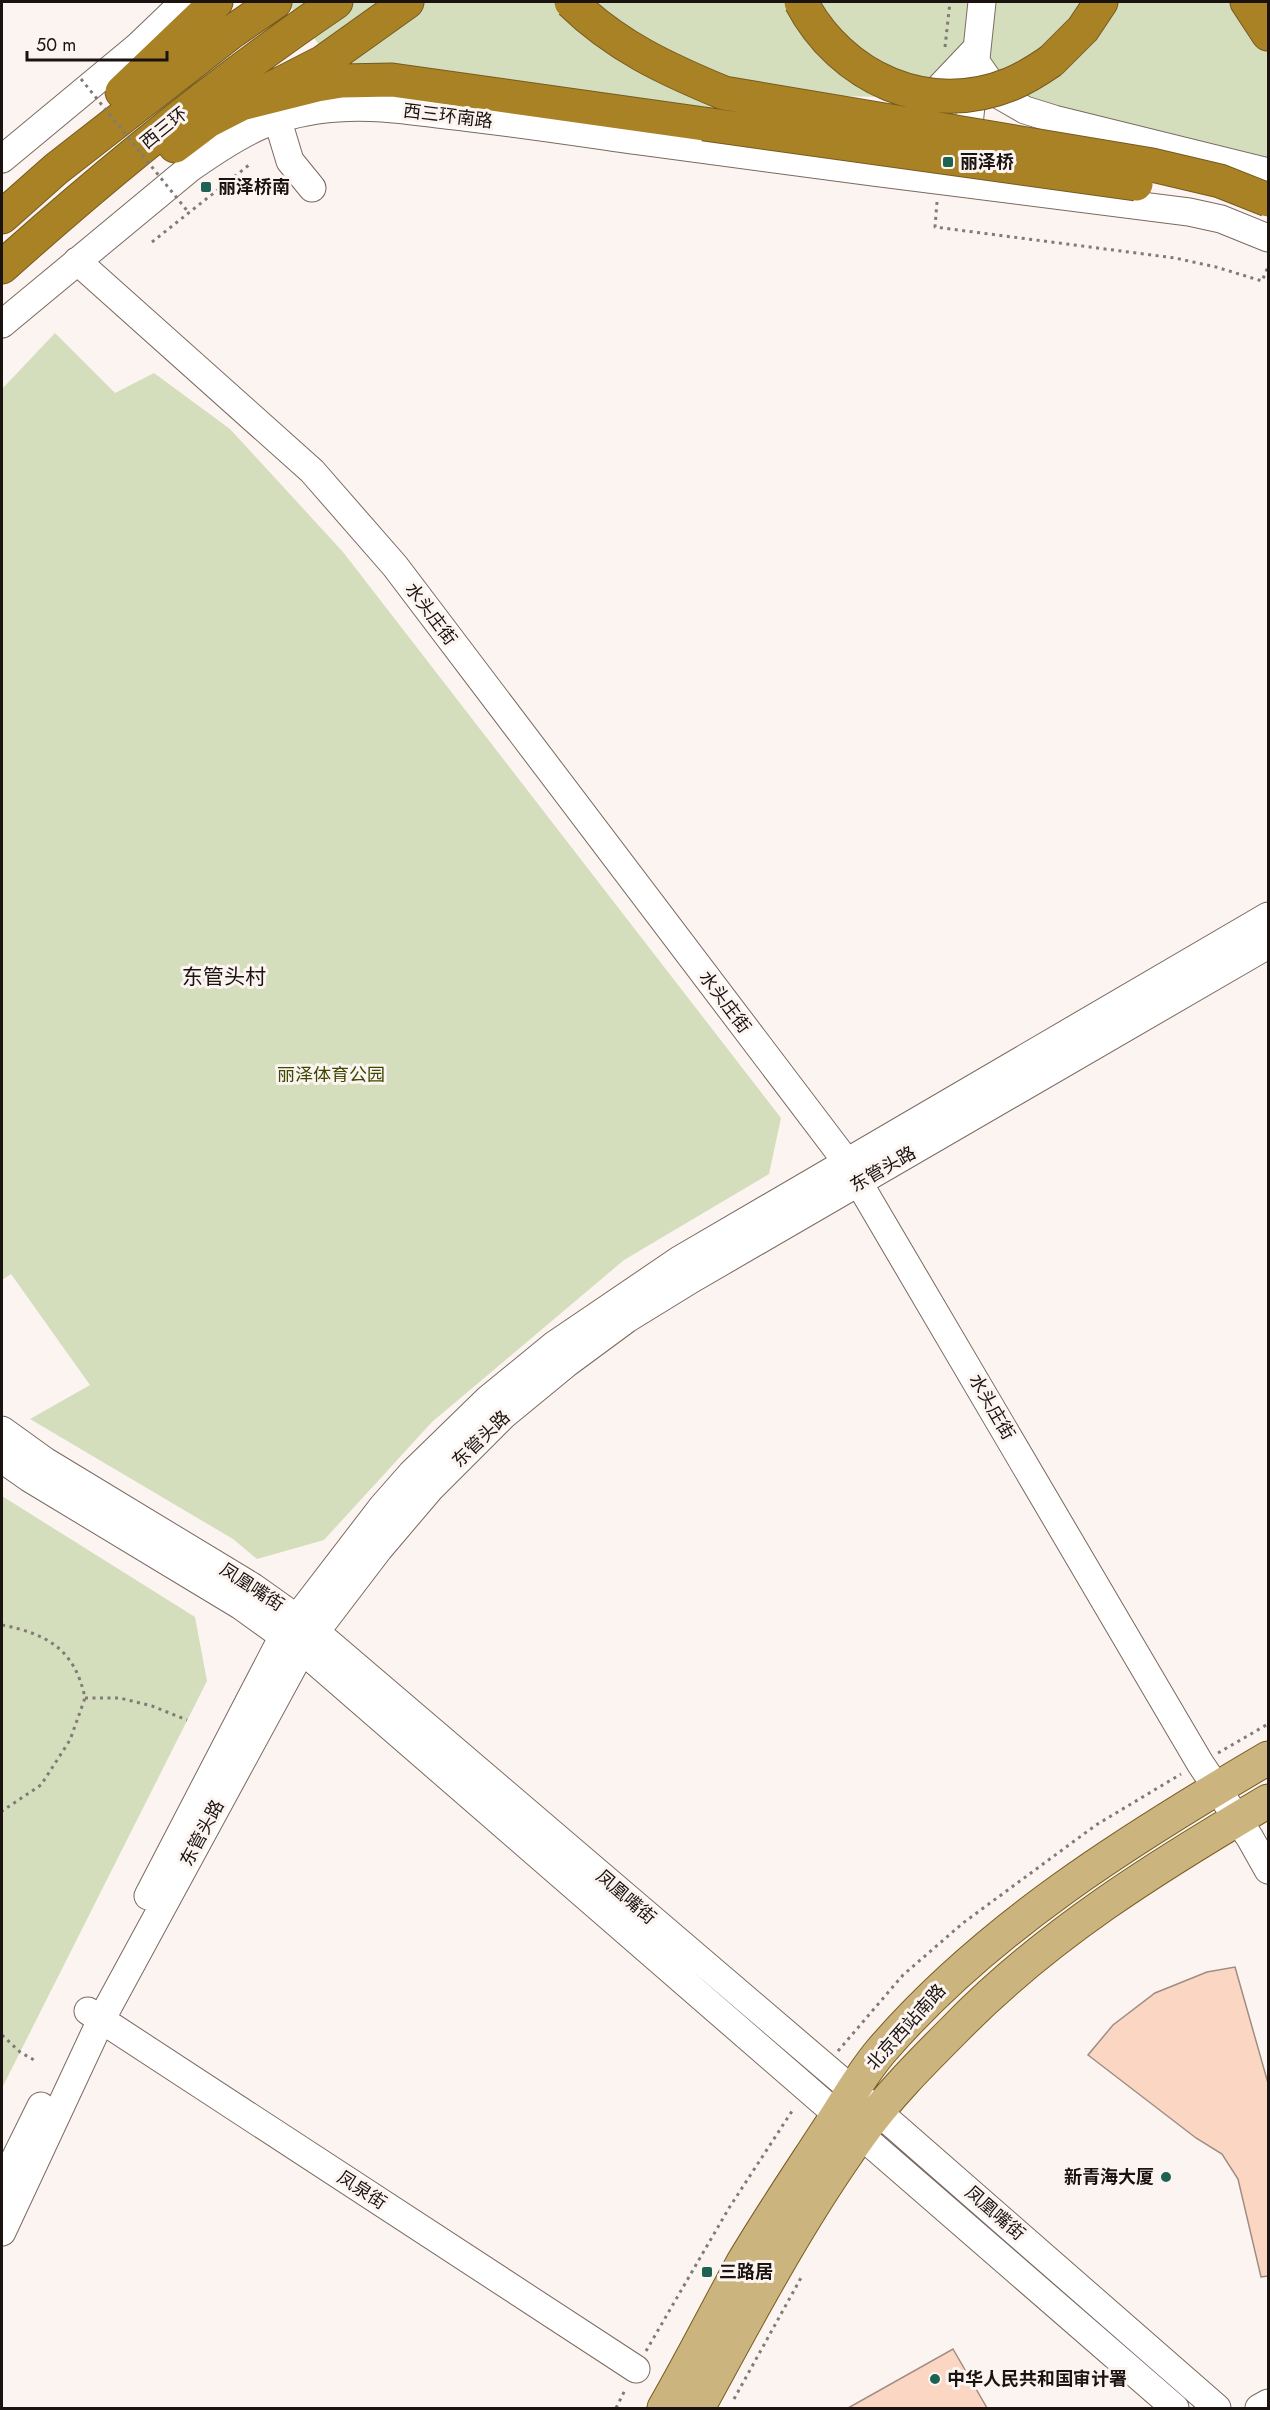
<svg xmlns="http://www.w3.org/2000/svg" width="1270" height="2410" font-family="Jost,'Noto Sans SC',sans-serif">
<rect width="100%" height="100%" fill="#fcf4f0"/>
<!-- green -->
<path fill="#d5debc" d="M287,2h981v162l-237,-65 -209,-3 -35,32 -446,-54z
M55,333l60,60 39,-20 76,56 113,123 438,566 -12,56 -145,86 -192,162 -108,118 -67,19 -24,-20 -203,-120 60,-34 -79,-111 -9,6v-891z
M2,1496l193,121 12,64 -205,407z"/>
<!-- building -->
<path fill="#fbd6c3" stroke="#9f8d84" stroke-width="1.5" d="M1235,1967l33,116v193l-7,1 -23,-98 -16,-25 -26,-16 -108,-83 25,-30 42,-32 52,-21z
M953,2349l34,59h-139z"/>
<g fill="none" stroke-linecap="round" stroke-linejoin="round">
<defs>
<path id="minor" d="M976,62l23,33 26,15 29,9 214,53
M938,113l2,-26 37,-39
M277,118l13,43 22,27
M966,153l16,-151
M2,159l135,-112 47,-45
M77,261l235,210 83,95 451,595 354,602 50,75 18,32
M2,324l187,-155c51,-36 86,-57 149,-61 37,-3 72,3 108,7 64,7 129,17 193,26 183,25 367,48 550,71l32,7 47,19
M2,1430l43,31 208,126 62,44 583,498 319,279
M2,1459l27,19 212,128 61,44 873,758
M148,1896l135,-260 99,-129 29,-33 77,-75 66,-54 125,-85 589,-344
M88,2011l548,358
M2,2185l39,-79
M2,2232l99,-212 201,-370 77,-101 51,-60 74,-74 62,-51 61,-45 65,-40 576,-334
M1259,2408l9,-5"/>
<path id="major" d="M664,2408c27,-47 52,-96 78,-144 26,-44 55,-87 83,-130 19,-28 34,-57 56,-83 106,-123 249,-212 387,-293
M698,2408c51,-93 100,-187 162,-273 27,-38 61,-72 94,-105 91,-94 202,-163 314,-229"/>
<path id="highway" d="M1247,2l21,32
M1051,61l32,-32 18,-27
M122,92l94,-90
M241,104l76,-19 24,-4 51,-1 312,44
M175,146l33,-25 115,-59 84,-60
M2,217l54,-48 177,-138 42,-29
M2,267c106,-95 216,-185 334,-265"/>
</defs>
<!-- minor casing -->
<use href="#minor" stroke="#7a6960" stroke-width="29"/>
<!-- major casing -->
<use href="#major" stroke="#775b1e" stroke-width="35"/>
<!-- highway casing -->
<use href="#highway" stroke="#775b1e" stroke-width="35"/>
<!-- path -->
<path stroke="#817a76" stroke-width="3" stroke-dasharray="3 4.5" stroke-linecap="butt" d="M945,47l5,-45
M937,202l-2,25 240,31 41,9 46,14 6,-14
M152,242l97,-77
M2,1625c46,9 73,25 83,73l-15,42 -29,45 -39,26
M85,1698h35l32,8 35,14
M1218,1753l50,-29
M2,2035l18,17 14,8
M838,2051l65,-76 60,-52 133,-98 85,-51
M646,2351l83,-143 65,-100
M734,2399l68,-123
M616,2408l10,-20"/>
<!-- minor -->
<use href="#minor" stroke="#fff" stroke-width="27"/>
<!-- major -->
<use href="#major" stroke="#cbb47d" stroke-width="33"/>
<!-- highway -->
<use href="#highway" stroke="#a98226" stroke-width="33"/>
<defs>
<path id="highway-bridge" d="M571,2c45,44 95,67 153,91l428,72 68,16 48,19
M801,2c40,76 127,116 210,82 14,-6 27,-14 40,-23
M704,124l432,60"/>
</defs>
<!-- highway-bridge casing -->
<use href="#highway-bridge" stroke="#775b1e" stroke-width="35" stroke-linecap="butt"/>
<!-- path-bridge -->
<path stroke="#817a76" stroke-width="3" stroke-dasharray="3 4.5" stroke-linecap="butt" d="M81,79l108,134"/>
<!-- highway-bridge -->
<use href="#highway-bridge" stroke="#a98226" stroke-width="33"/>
</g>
<!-- markers -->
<g fill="#1e6253" stroke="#fcf4f0" stroke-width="2">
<rect x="942" y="156" width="12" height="12" rx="3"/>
<rect x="200" y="181" width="12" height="12" rx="3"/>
<circle cx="1166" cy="2177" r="6"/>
<rect x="701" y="2266" width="12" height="12" rx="3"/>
<circle cx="935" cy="2379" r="6"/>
</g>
<g text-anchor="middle" stroke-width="6" stroke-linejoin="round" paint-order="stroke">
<!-- street labels -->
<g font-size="18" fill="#1a1310" stroke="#fcf4f0">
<text transform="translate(448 116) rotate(7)" y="6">西三环南路</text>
<text transform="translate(164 128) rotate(-39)" y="6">西三环</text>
<text transform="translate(431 614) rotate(53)" y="6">水头庄街</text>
<text transform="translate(725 1002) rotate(53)" y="6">水头庄街</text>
<text transform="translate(883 1169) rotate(-30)" y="6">东管头路</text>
<text transform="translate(992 1407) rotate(60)" y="6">水头庄街</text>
<text transform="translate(481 1439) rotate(-44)" y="6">东管头路</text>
<text transform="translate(252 1587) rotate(33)" y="6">凤凰嘴街</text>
<text transform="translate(202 1833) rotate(-62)" y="6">东管头路</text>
<text transform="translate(626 1897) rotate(41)" y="6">凤凰嘴街</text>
<text transform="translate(906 2027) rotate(-48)" y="6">北京西站南路</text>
<text transform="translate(362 2190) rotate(33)" y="6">凤泉街</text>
<text transform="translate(995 2213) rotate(41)" y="6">凤凰嘴街</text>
</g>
<!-- poi labels -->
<g font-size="18" font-weight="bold" fill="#1a1310" stroke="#fcf4f0" text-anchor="start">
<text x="960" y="168">丽泽桥</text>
<text x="218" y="193">丽泽桥南</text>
<text x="1154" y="2183" text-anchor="end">新青海大厦</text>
<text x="719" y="2278">三路居</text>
<text x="947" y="2385">中华人民共和国审计署</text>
</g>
<!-- park labels -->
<g font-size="18" fill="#3c4700" stroke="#fcf4f0">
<text x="331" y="1081">丽泽体育公园</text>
</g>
<!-- quarter labels -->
<g font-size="21" fill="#1a1310" stroke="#fcf4f0">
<text x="224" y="984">东管头村</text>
</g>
</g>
<!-- border -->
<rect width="1270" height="2410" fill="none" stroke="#1a1310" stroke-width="6"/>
<!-- scale -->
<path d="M27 51v9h140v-9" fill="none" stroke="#1a1310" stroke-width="3"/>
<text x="36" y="51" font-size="18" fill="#1a1310" stroke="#fcf4f0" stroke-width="4.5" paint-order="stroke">50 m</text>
</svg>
